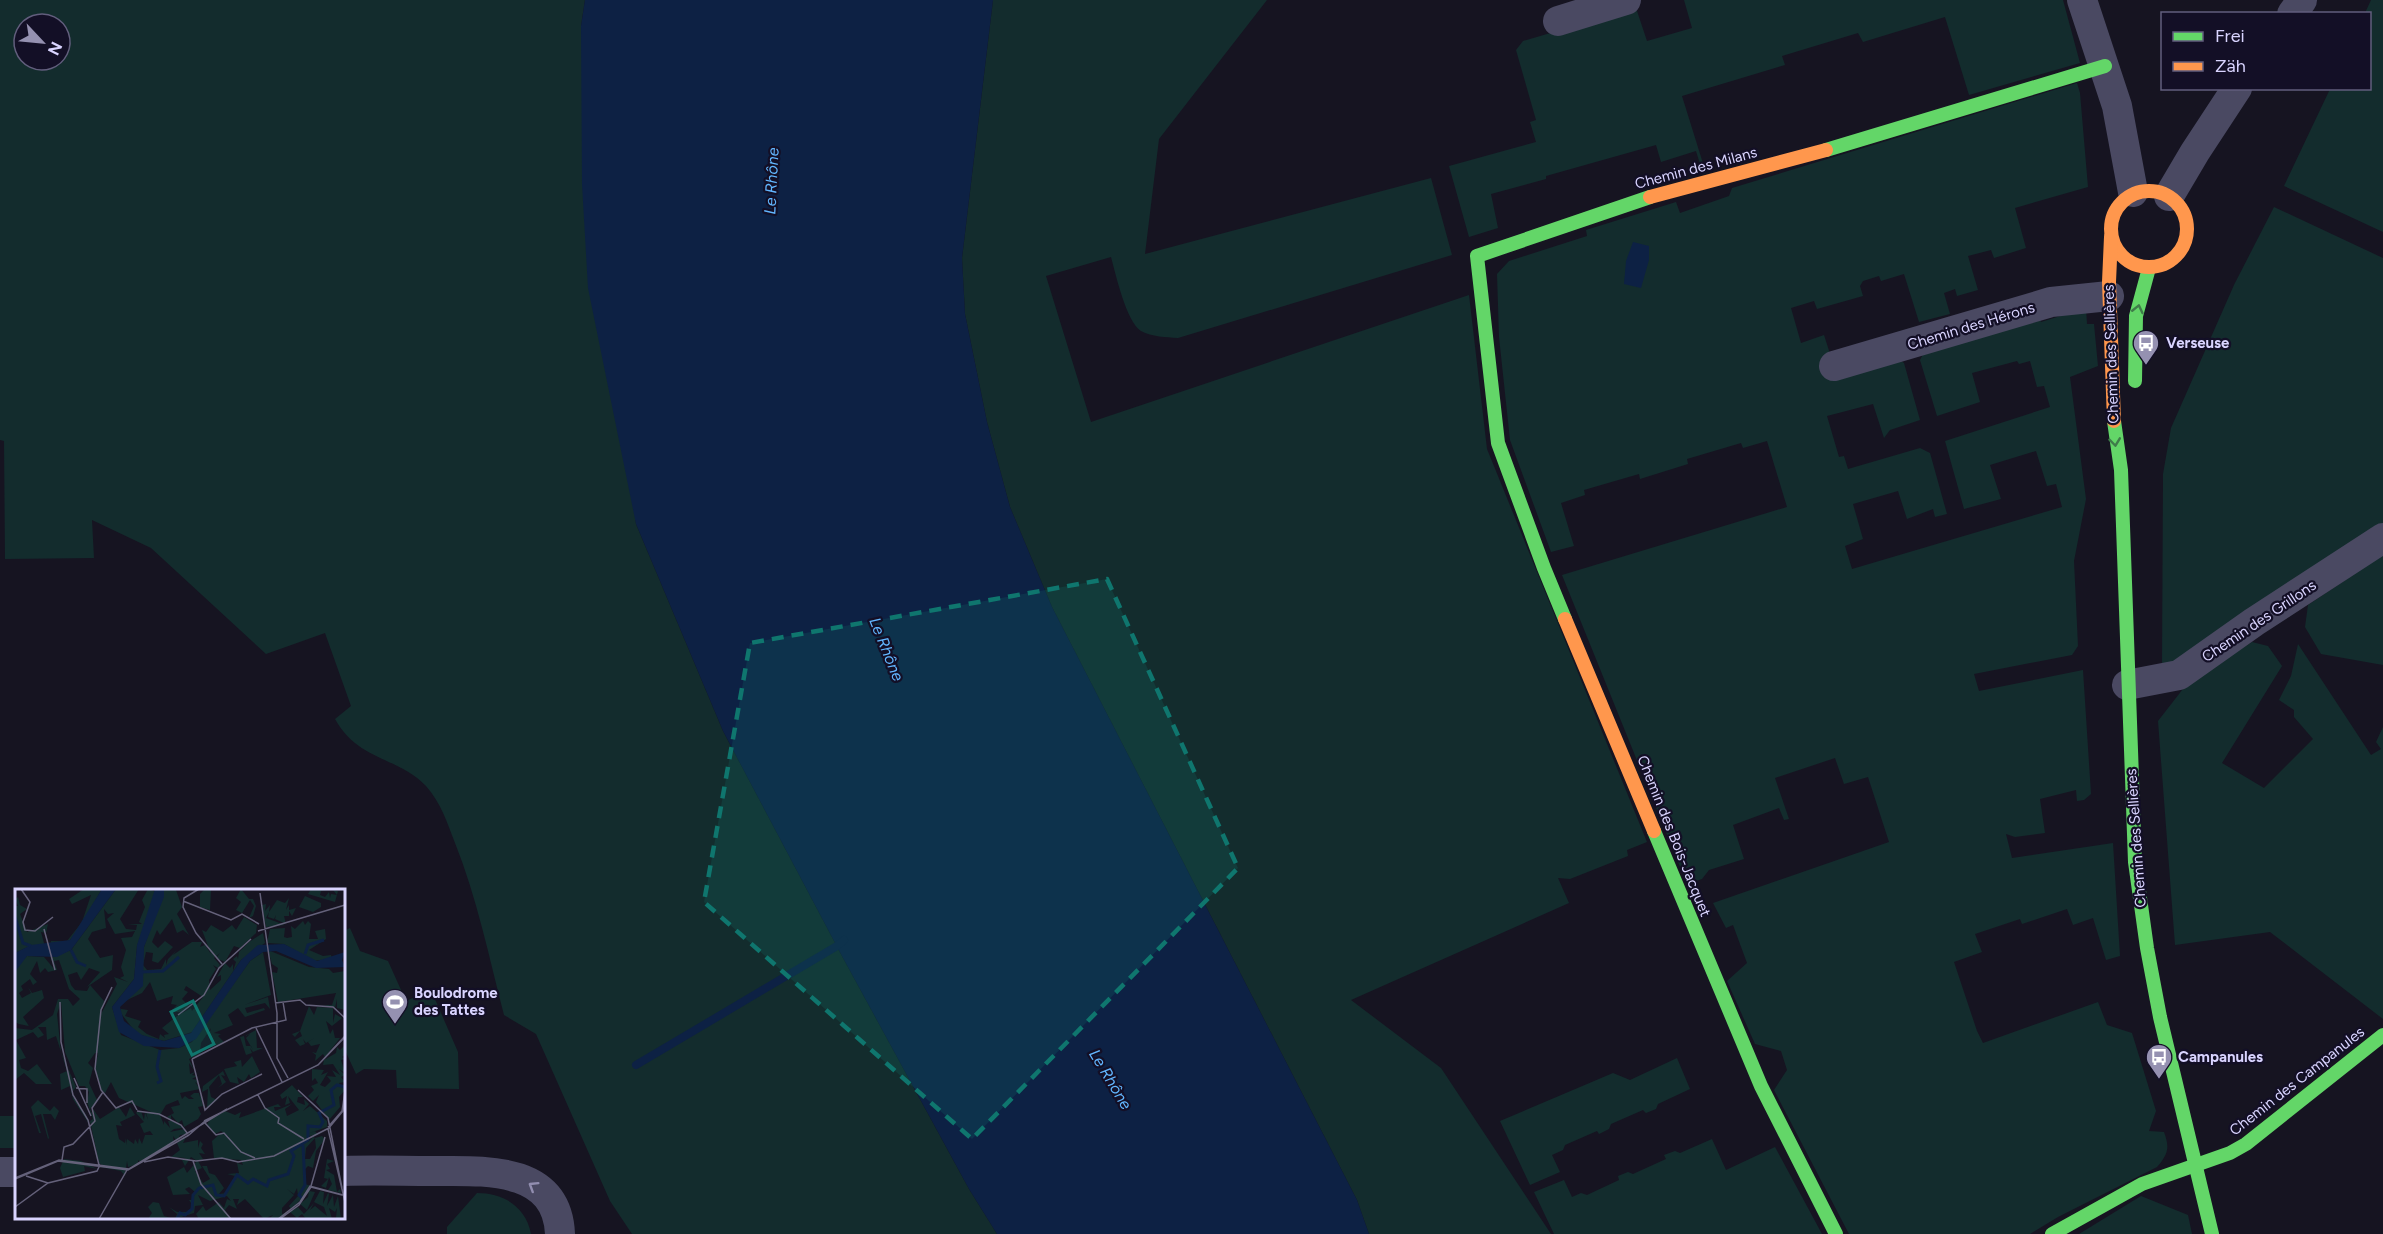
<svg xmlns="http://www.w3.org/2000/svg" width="2383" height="1234" font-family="Figtree,sans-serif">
<rect width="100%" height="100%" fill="#161421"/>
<g fill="#132c2d" fill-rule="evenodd">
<path d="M0,0h585l-4,26 55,498 87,207 119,225 127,233 28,45h-365l-22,-33 -74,-167 -32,-19c-15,-58 -27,-117 -49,-172 -8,-21 -14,-40 -29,-57 -27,-29 -68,-25 -91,-67l16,-13 -26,-73 -59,21 -115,-106 -59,-28 2,38 -89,1 -1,-118 -4,-1zM24,24h36v36h-36z"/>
<path d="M993,0h274l-108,139 -14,115 286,-76 21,77 -274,83c-12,-1 -26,-1 -37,-7 -15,-10 -25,-56 -30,-74l-65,19 45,146 378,-127 18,154 160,393 -20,8 1,6 -58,23 -12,-1 11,25 -218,97 90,68 110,166h-182l-12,-34 -305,-593 -42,-100 -23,-85 -22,-108 -3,-56z"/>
<polygon points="1684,0 2063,0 2080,63 1969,95 1945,17 1863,42 1858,33 1782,56 1785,65 1682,96 1706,173 1703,174 1696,151 1661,162 1656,145 1546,176 1546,179 1491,194 1498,228 1469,237 1449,166 1536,142 1530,122 1536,120 1516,50 1523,41 1636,8 1647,41 1692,28"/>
<polygon points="2371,0 2383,0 2383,232 2284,186 2330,89 2370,88 2370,14 2365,13"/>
<path d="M2077,83l3,10 8,94 -73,21 11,40 -32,10 -3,-8 -23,6 10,34 -21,6 -2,-7 -11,4 6,21 -31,8 -15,-48 -23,7 -2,-5 -16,5 -3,5 3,10 -46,13 -3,-8 -23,7 10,35 23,-8 10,31 63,-8 7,5 16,57 -30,10 -6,8 -11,-34 -46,12 12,41 5,-1 4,13 72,-21 10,5 17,61 -12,3 -2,-8 -26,10 -9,-28 -45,13 10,35 -18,7 7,23 210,-62 -6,-23 -9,2 -11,-35 -46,14 11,34 -37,10 -19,-68 105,-34 -6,-21 -7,1 -7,-26 -11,3 -2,-3 -45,12 8,29 -43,14 -17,-56 5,-10 114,-33 2,5 45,-14 1,16h7l4,42 -28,11 16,122 -12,62 4,85 -6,9 -98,19 5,17 104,-21 8,124 -7,6 -7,1 -1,-11 -36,9 5,34 -30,4 -9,-3 6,24 101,-15 7,113 -14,4 -13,-42 -20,7 -6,-16 -45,15 -2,-5 -45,15 7,18 -28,10 23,69 6,12 115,-41 9,23 25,8 24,78 -7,20 15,1c6,16 4,22 -7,35l-99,50 -28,17h-181l-75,-144 13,-20 -6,-19 -26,-7 -28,-63 20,-18 -14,-38 -7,3 -13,-25 176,-61 -21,-65 -24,7 -9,-26 -60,20 14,41 -5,1 -5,-12 -46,17 11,34 -35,11 -7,9 -15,5 -125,-309 225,-68 -20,-66 -24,7 -2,-5 -54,16 1,5 -48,15 -1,-5 -55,16 1,5 -24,8 13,43 -23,6 -41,-112 -11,-103 -2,-63 12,-13 78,-25 -1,-6 90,-28 4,11 49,-17 3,-8z"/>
<polygon points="2274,207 2383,258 2383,524 2162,669 2163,474 2171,428 2234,285"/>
<polygon points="2383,555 2383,665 2321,654 2305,627 2308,605"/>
<polygon points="2252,642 2268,646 2282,666 2222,763 2264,788 2313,739 2294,717 2294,710 2279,700 2291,676 2298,644 2371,755 2381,749 2376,742 2383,727 2383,1019 2270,932 2175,945 2158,721 2186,685"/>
<polygon points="350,928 360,951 388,961 406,1001 431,990 458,1052 459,1089 397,1088 396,1070 364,1069 356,1074 344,1048 344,931"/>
<polygon points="1677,1058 1690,1089 1658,1104 1656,1109 1646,1113 1643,1110 1611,1124 1609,1129 1599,1134 1597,1131 1565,1145 1563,1150 1552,1155 1560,1172 1530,1185 1500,1121 1613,1073 1630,1080"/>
<rect x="0" y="1116" width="16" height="32"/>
<polygon points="1712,1139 1726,1170 1775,1147 1822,1234 1554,1234 1534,1192 1564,1180 1572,1197 1581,1193 1587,1195 1619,1180 1618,1176 1628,1172 1633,1174 1666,1159 1664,1155 1675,1151 1680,1153"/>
<path d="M477,1193c27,0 49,14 54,41h-84v-7z"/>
<polygon points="2141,1196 2188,1215 2192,1234 2079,1234"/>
</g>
<g fill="#0d2144">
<polygon points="585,0 993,0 962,258 965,314 987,422 1010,507 1052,607 1357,1200 1369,1234 997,1234 969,1189 842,956 723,731 636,524 588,288 582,184 581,26"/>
<polygon points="1633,242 1649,246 1649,260 1641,288 1624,284 1626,261"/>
</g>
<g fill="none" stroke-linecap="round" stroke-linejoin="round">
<polyline stroke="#0d2144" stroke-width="8" points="636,1065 837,946 844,940"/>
<g stroke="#4a4962" stroke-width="30">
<polyline points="2082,0 2117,106 2133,192"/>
<polyline points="2292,14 2302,0"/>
<polyline points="1558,21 1626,0"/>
<polyline points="2169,196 2195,152 2237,88"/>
<polyline points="1834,366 2051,302 2109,296"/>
<polyline points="2127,685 2179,675 2254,622 2383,538"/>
<path d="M344,1171c29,-1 58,0 88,0 50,0 125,-6 128,63"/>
<polyline points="0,1172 16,1172"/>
</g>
<g stroke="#63d668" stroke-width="14">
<polyline points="1826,150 2105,66"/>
<polyline points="2135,381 2136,316 2149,268"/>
<polyline points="2114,421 2121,470 2135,862 2147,948 2160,1017 2212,1234"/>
<polyline points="1565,619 1544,568 1498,443 1477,256 1650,197"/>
<polyline points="1654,831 1761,1086 1836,1234"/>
<polyline points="2052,1234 2142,1184 2230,1153 2246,1144 2383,1035"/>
</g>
<g stroke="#ff974d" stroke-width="14">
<circle cx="2149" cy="229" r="38"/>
<polyline points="1650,197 1826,150"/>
<polyline points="2111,237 2109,282 2114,421"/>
<polyline points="1565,619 1654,831"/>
</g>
</g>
<defs><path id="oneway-chevron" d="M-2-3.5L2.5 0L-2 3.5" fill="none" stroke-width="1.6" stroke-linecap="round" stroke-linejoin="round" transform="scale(1.5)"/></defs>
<g stroke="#3f7c4a">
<use href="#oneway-chevron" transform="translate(2138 309) rotate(-77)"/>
<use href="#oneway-chevron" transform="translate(2115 442) rotate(83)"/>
</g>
<use stroke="#928eb0" href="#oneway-chevron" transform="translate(533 1186) rotate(-148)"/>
<path fill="#0f766e" fill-opacity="0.2" stroke="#0f766e" stroke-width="4.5" stroke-dasharray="12 8" stroke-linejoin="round" d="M1107,579l131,289 -266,271 -268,-237 46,-259z"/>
<defs>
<g id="bus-pin" transform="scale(1.35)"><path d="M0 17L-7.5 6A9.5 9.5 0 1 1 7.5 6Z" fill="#9591b1" stroke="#130f26"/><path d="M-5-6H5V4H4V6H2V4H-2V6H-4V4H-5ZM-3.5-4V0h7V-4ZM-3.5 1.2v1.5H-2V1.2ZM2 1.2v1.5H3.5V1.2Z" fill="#fff"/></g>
<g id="stadium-pin" transform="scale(1.35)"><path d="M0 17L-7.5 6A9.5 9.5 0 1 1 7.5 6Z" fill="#9591b1" stroke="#130f26"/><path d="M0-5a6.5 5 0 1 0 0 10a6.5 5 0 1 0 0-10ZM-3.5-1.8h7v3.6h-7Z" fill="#fff"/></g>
</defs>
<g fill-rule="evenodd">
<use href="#bus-pin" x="2146" y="343"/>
<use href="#stadium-pin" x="395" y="1002"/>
<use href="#bus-pin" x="2159" y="1057"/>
</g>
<g text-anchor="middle" stroke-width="4.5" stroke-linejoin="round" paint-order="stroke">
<g font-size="15" fill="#d9d4ff" stroke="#130f26">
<text transform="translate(1696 168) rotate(-15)" y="5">Chemin des Milans</text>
<text transform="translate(1971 326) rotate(-17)" y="5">Chemin des Hérons</text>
<text transform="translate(2111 354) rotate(-92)" y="5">Chemin des Sellières</text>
<text transform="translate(2259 621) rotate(-34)" y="5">Chemin des Grillons</text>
<text transform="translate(1674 836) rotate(68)" y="5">Chemin des Bois-Jacquet</text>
<text transform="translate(2136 838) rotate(-94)" y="5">Chemin des Sellières</text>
<text transform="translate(2297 1081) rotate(-38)" y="5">Chemin des Campanules</text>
</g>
<g font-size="15" font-weight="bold" fill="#d9d4ff" stroke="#130f26" text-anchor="start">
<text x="2166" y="348">Verseuse</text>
<text x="414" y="998">Boulodrome<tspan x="414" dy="17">des Tattes</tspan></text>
<text x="2178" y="1062">Campanules</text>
</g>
<g font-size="16" font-style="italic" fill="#62b6ff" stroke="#130f26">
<text transform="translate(771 181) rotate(-87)" y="6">Le Rhône</text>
<text transform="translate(887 649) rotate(68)" y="6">Le Rhône</text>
<text transform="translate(1111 1079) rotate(59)" y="6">Le Rhône</text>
</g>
</g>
<g transform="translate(15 889)">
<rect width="330" height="330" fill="#161421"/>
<path d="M69,0h18l-20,34 -4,7 -8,10 -21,9 2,-8h16l15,-19 9,-27 -19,9 -3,-5zM101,0h23l-19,30 6,10 10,1 1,-5 -10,-1h15l-3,-2 6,-15 -3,-7 6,-11 8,3 -19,54 -3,33 -22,28 9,28 39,15 19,-2 13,-6 58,-81 13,-9 8,43 -27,10 24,-8 2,12 -5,-6 -20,5 2,5 17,-5 1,2 -20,7 -7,-9 -10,7 5,10 -19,8 7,1 -3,2 6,6 -8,4 -7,-11 2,-7 -10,15 -1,10 5,-1 -16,7 5,11 -5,-7 1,11 5,-2 -3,3 5,1 -5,3 6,1v4l-3,-2 5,7 -20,4 2,6 3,-3 4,3h5l-4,-3 4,-3h5v4l1,-4 3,13 -5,1 3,7 -3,5 -14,8 -2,-7 -4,3 -7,-8v5l-4,-3 7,-4 -3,-6 9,-2 -2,-5 -12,5 -6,10 4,10v-4l6,7 -2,-7h4l9,4 2,3 -9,1 -4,3 14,-3 3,5 -7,1 -3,6 -4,-5 1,7 -33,20 -3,-3v4l-10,3 -1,-6 -2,15 -4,-5 -21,-4h5l-6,-4 -9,-42 3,-2 -6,-17 2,-10 -4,-6h-6l-14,-34 -4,-50 -4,12 4,38 15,35 -3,4 -2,-12 2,18 12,16 3,7 1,4 -16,-25 -3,-13 -9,4 -1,-16 7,-3 -11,-35 -9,4 -1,-13h-8l6,8 -6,3 -5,-6 -17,8 10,18 -7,2 2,8 7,3 9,-7 15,20h-16l-12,-11 -9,7v-52l17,2 21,-15 5,-16h10l5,7 7,-7 -11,-10 -10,-29 -5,1 3,9 -9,2 -3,-4 -5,5 -3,-12 -7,13 7,8 -4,3 -3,-6 -9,7 2,4 -4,3 3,5 9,-5 -3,-6 4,6 10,-3 2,8 -21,19 6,9 -10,-2 -4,-2v-56l12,-10 17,1 11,13 -4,-12 20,-8zM89,20l4,5 6,-1 -7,6 8,15 20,-3 -3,6 -11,1 5,12 -5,17 3,9 -4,2 8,4 -14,-5 3,7 -16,30 3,-13 -14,-16 -3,6 -12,-1 -4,-5 -3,-10 9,-3 4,8 8,-12 11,4 -13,15 25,-17 1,-15 -13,3 -12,-19 4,-7 14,-4zM80,164h3l-3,16 7,22 3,2 6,-11 8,16 32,14h-5l2,8 -3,-8 -1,8 -3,-9 -4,1 -1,1 8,9 -4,2 4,9 6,-2 3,4h-8l-3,9 -3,-6 -1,6 -3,-5 -1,5 -7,-5 -1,6v-7l-1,5 -6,-4 -3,-14 6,1 -2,-4 15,-7 -5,-8 -4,10 -7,-10 -19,12 -7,-10 -1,1 3,6v3l-5,-10 7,-9 -8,-17 4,-15 -5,-5zM149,0l12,1 6,17 -5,7 12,21 -6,-5 -6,3 -5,-14 -12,16 -3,-5 -5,12 6,6 7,-7 8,6 -15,16 -6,-2 1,-8 -7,-1 -3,13 4,5 14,-1 5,-10v6l2,-6 9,-9 -4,5 19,-13h10l-2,5 5,-2 6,9 -9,-24 4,2 5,-7 12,7 9,-7 4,5 8,-13 13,8 -1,8 -16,15 -6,-2 -9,16 -9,-4 4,-5 -6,5 6,7 -2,3 -5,-3 3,4 -7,11 1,10 11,-10v-5l-4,2 8,-14 5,5 3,-4v7l3,-9 -3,-3 4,-3 1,3 1,-7 10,-10 14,-9 2,10 -24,17 -49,72 -28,9 -17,-4 -11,-4 -16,-21 1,-3 7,1 -3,6 16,5 -3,6 9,7 12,5 1,-5 5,4 -1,-3 5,-1 -7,-6 15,-12 14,-8 1,3 11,-14 -17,-11 -2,4 4,2 -6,7 7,7 -8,6h-11l7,-7 -6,-1 2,-8 -16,5 -7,-19 -8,11 -17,8 18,-20 -2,-18 3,-16zM190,0h6l-1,21 -10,-3v-13zM226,0l8,10h4l3,7 -3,10 -4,2 5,-12 -4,-6 -8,13 -6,-3 5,-8 -5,-4zM296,0h15l2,1 -7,1 -1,4 5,2 4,-5 1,6 1,-4 6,1 -4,-5 5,1 -3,11 -27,-8zM290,7l16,7v4l-8,5 -14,-5zM3,8l2,8 7,4 -7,5 7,18 21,-8 -2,9 -5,-1 4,15 -15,-1 -15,7v-47h3l-3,-7zM274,9l-3,12 3,-5v5l7,-2 -4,8 -3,-5v5h-5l2,8 -11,-5 1,-4 -2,4 -6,-2 1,-5 -3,6 19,7 -19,2 -4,-22 4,-1 -1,7 5,-6 -1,7 8,-12 8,3zM288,32l2,4 3,-4 3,3 -2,15h9l-3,-8 10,-2 1,10 -17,11 14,6 8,-1 1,4 -19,2 -29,-17 -17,-1 3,-14 15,-1 -1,9 3,1 5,-1 -1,-11 4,3zM253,61l41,17 20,2 4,4 12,-2v39l-8,-2v-9l-2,9 -11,-3h8l4,-12 -58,9 -6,-30 5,1 1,-5 -6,-4zM294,117l5,9 3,-8 16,1v15l2,-9 7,4 -10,8 -6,-5 4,13 3,-5 2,9h5l-15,19 -2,-3 -8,7 1,-6 -4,-3 4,1 4,-9 -9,2 -3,-4 8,-5 -10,6 -3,-4 2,5 -5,2 -5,-6 7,-4 -2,-5 -5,6 -3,-3 8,-3zM241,141l1,18h6l-10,4 -3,-4 2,5 -6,2 -6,-18 4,-1 2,10h5l2,4 -7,-12 4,-4 -5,2zM330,156v10l-6,4 3,-2 3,2 -4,1 4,13 -6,-4 6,6 -4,2 4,5 -6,1 6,7 -6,7 1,10 -11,13 -13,-18 3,-7 -6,6 -5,-5 6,-6 -3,-4 7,-3 -3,-5 -3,3v-12l12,1 -3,5 7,-3 -8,13 5,2 6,-6 -4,-5 9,1 -4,-7 8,5 -7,-11 -10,1 1,-5 12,-7 1,-6 3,3zM237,167l8,16 -9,6 -2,-4 -5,8 -7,-5 2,7 -9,-2 -6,-13 13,-3 -3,-4 7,-2 1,7zM208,182l2,5 -4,-1 5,7 -8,6 4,-4 -3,-9 -10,12 2,10 6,3 -10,8 1,-19 -6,3 1,-6zM277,196l11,12h-5l-1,5 8,3 -1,-6 5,5 -6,7 7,-5 17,15v6l-20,7 8,-3 3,4 -10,1v6l5,-5 2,1 -9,10 -1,11h5l6,-11 -1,-10 7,-2 3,3 -9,12 -3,17 -5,-2 -5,5 2,13 6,2 -2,5 6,1 -8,18 -7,-6 8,-7 1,-5 -18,17 -2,-3 9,-10 -1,-8 -3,6 -7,-5 7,6 -12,13v6l5,-1 -9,6h-9l4,-4 -9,4 -19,-20 -8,6 2,-6h-6l4,10 -8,-4 -4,5 6,9h-32l-3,-5 7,-8 3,5 13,-9 5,6 3,-9 4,2 -4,-5 -17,5 -12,-6 5,10 -8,1 -1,7 -19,6 2,-5 -8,-7 8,5h13l3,-6 -4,-6h4l2,-8 -6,-5 -4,2 5,5 -17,1 -6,-18 17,-10 3,6 10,-12 -6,-4 -6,9 -3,-6 4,-2 -15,-1 9,-7 -3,-7 9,-6 -3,6 15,-3v8l2,-7 3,3 -2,4 4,6 -6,-1 4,6 -5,2 4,7 -7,3 8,12 7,-4 -8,-13h5l2,7 6,2 9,13 -5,6 8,-1 8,-17 -8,-2 12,-1 -2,-10 6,2 -2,-5 -27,-2 -2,-17 9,-8 8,4 -8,-6 -6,3 -8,-10 4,-5 -5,3 19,-11 10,4 6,-3 -2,6 39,-14 3,3h-7l1,4 17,-7 -7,5 2,7 12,-6 -11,-14 2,7 -5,2 2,-9 -5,3 -2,-4zM23,211l12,11 4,-5 5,5 -4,9 -4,-6h-8l6,24 -1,1 -7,-25 -6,2 6,17h-2l-8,-26zM49,270l17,2 16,8 -13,-3 1,5 -22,6 -3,-9zM312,270l7,2 -7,3 3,5 -4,1 8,5 3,17 3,-3 1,4 -13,-3 4,-6 -3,-7 -3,11 -5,-2 7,-7 -4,-1zM305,302l4,1 -1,12 5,-11 1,1 -2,12 6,-11 1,12 4,-11 3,23 -5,-1 1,-10 -2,4 -6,-4 3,11h-26l-4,-5 -5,4 -7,-6 8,-5 6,7 10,-11 -4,7 5,-4 12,10 -3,-9 -10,-5zM138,313l6,1 5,13 10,3h-26l4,-6 -4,-6z" fill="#132c2d" fill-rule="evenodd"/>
<path d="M87,0h14l-45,61 -14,7 -30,-1 -12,16v-19l16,-8 39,-5zM140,0h9v8l-20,50 -1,39 -23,21 4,14 18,14 22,6 27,-8 50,-73 17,-15 26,-1 33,17 28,-9 -3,8 3,7 -29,1 -40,-17 -13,1 -13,9 -54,78 -17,9 -35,-2 -25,-14 -7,-25 22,-28 3,-34z" fill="#0d2144"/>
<path fill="none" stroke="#0d2144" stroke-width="3" d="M0,28l8,26 8,3M56,61l6,12 9,4M290,65l3,-9 16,-5M127,83l21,-1 16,-14M142,194l4,-2 -4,-14 3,-17M287,309l-3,-3 6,-10 -2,-40M162,330l3,-6 5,2 7,-6 1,-14 6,-7 14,-3 3,10 8,1 13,-21 11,8 5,-4 14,7 2,-6 19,-6 6,-18 -3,-5 17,-11v-14l12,1 3,-5 -4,-9 15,-8 -3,-15 6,-5 8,2"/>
<path fill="none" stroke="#64617a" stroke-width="1.5" d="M6,0l9,13 -7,20 2,8 10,1 18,-14M184,0l-15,9 -1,9 13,26 26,31M245,4l17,120v45l11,20M168,12l48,19 11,-6 17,10M29,40l11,41M243,42l87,-26M97,98l-11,23 -6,59 6,21 15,18 16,-7 5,9M45,113l1,40 12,53 15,25 11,45M260,114l25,-3 6,5 27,2 12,11M163,126l26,-20 15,-27 32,-29M241,139l26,54M177,170l13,51 17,-16 40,-20M177,170l60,-31 34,-8 -3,-18M303,176l27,-28M59,189l17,38M61,199l11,1v14M283,201l30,28 14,70M330,203l-2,19 -15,18 17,73M243,206l7,13 14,10 -1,5 26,16M122,222l22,3 22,11 7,9M189,232l114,-56 27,-29M190,234l11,12 8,-2 17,19 14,6M313,238l14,-16 3,-20M174,246l16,-14M47,271l2,-13 9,-3 22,-23 -3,-13 11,-16M178,272l8,23 30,35M129,273l24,-5 28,4 26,-3 16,4 36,-6 55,-28M11,287l22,7M0,289l44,-18 70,9 98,-60M0,290l43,-18 70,9 61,-35M296,297l14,-49M296,298l31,8M0,318l33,-24 49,-12 2,-4M84,330l28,-49M263,330l22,-17 10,-16 33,9M265,330l19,-14 12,-18"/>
<path fill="#0f766e" fill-opacity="0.15" stroke="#0f766e" stroke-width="3" d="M178,112l21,43 -22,11 -21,-43z"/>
<rect width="330" height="330" fill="none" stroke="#d9d4ff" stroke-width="3"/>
</g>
<rect x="2161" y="12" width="210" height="78" fill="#130f26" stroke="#625e7d" stroke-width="1.5"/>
<rect x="2173" y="32" width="30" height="9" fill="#63d668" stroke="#625e7d" stroke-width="1.5"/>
<text x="2215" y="42" font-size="18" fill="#d9d4ff">Frei</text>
<rect x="2173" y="62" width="30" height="9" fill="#ff974d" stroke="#625e7d" stroke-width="1.5"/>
<text x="2215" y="72" font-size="18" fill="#d9d4ff">Zäh</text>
<g transform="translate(42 42) rotate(116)"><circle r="28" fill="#130f26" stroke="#625e7d" stroke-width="1.5"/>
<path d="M0-4.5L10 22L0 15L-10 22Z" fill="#9591b1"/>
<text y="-9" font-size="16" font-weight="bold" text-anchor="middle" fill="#d9d4ff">N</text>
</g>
</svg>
